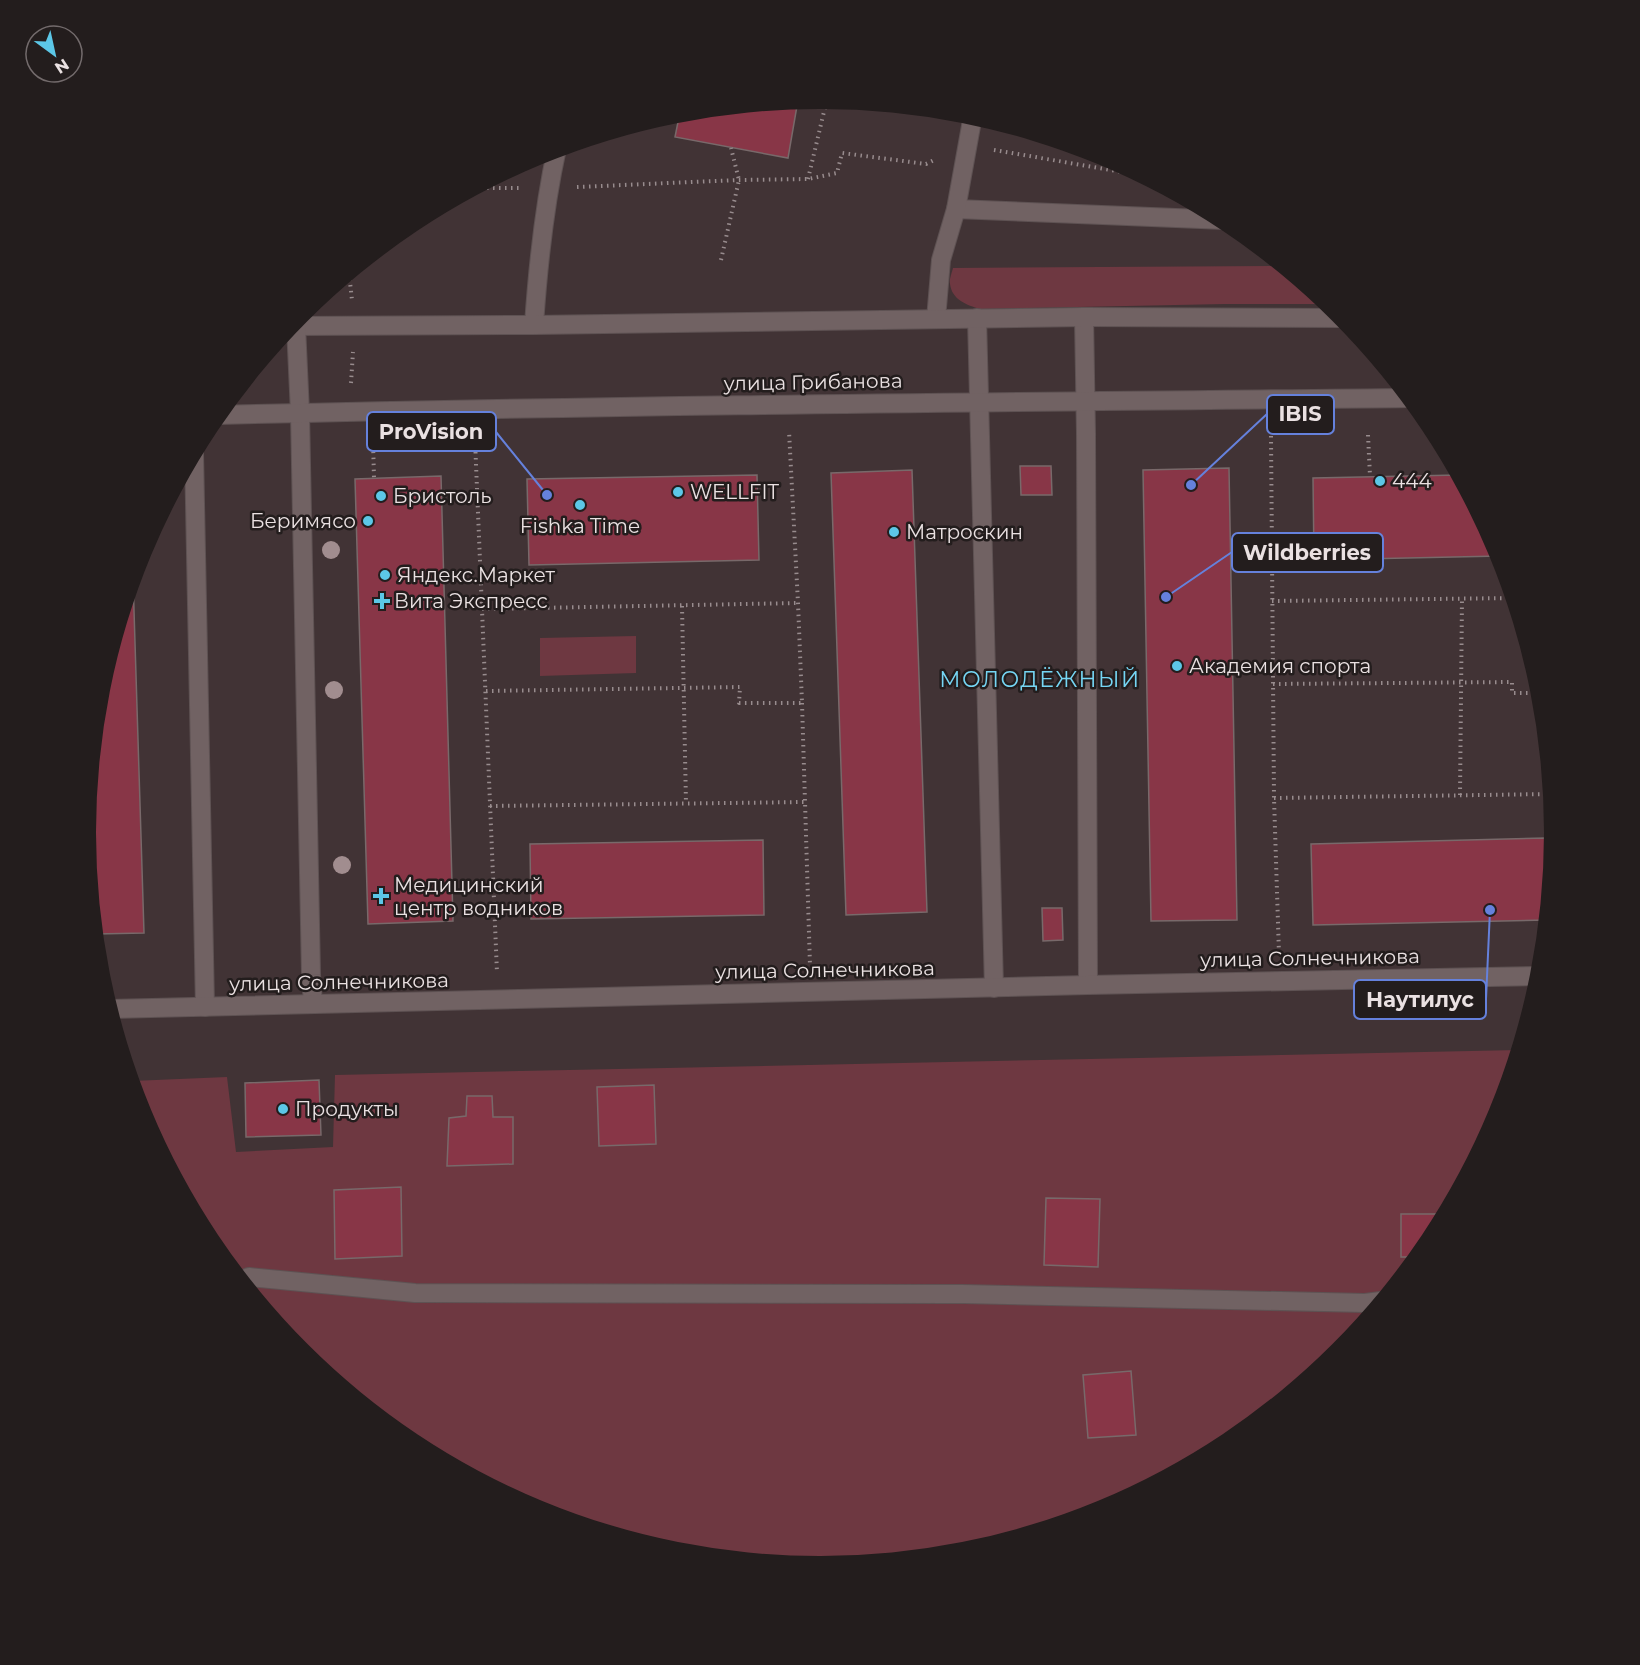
<svg xmlns="http://www.w3.org/2000/svg" width="1640" height="1665" font-family="Montserrat,sans-serif">
<rect width="100%" height="100%" fill="#413335"/>
<g fill="#6e3841">
<path d="M1281,266l47,38h-103l-245,5c-13,-4 -28,-9 -30,-25 -1,-4 2,-12 3,-16z"/>
<polygon points="636,636 636,673 540,676 540,638"/>
<polygon points="1518,1050 1498,1114 1431,1241 1339,1352 1228,1443 1101,1511 970,1551 963,1553 820,1567 676,1553 539,1511 412,1443 300,1352 209,1240 141,1113 132,1081 227,1077 236,1152 333,1147 335,1075"/>
</g>
<g fill="#883647" stroke="#78696a" stroke-width="1.5">
<polygon points="798,100 788,158 675,137 680,112"/>
<polygon points="1020,466 1051,466 1052,495 1021,495"/>
<polygon points="1229,468 1237,920 1151,921 1143,470"/>
<polygon points="912,470 927,912 846,915 831,473"/>
<polygon points="757,475 759,560 529,565 527,479"/>
<polygon points="1458,475 1500,556 1314,560 1313,478"/>
<polygon points="441,476 453,921 368,924 355,479"/>
<polygon points="133,578 144,933 96,934 86,832 100,689"/>
<polygon points="1545,838 1546,920 1313,925 1311,844"/>
<polygon points="763,840 764,915 531,919 530,844"/>
<polygon points="1042,908 1062,908 1063,940 1043,941"/>
<polygon points="319,1080 321,1135 246,1137 245,1083"/>
<polygon points="654,1085 656,1144 599,1146 597,1087"/>
<polygon points="467,1096 492,1096 493,1117 513,1117 513,1164 447,1166 449,1118 466,1116"/>
<polygon points="401,1187 402,1256 335,1259 334,1190"/>
<polygon points="1046,1198 1100,1199 1098,1267 1044,1265"/>
<polygon points="1401,1214 1445,1214 1431,1241 1417,1257 1401,1257"/>
<polygon points="1131,1371 1136,1435 1088,1438 1083,1375"/>
</g>
<g fill="none" stroke-linecap="round" stroke-linejoin="round">
<g stroke="#5e5253" stroke-width="20">
<g id="minor">
<polyline points="956,209 1225,220"/>
<polyline points="1084,317 1086,434 1088,985"/>
<polyline points="977,318 994,988"/>
<polyline points="936,319 941,260 956,209 973,115"/>
<path d="M534,325c4,-60 10,-118 23,-177"/>
<polyline points="290,326 534,325 1084,317 1344,318"/>
<polyline points="296,326 300,413 311,975 313,1004"/>
<path d="M217,415c397,-10 795,-13 1192,-17"/>
<polyline points="194,453 205,1007"/>
<polyline points="110,1009 1088,985 1540,976"/>
<polyline points="242,1280 249,1277 415,1293 963,1294 1365,1303 1381,1301"/>
</g>
</g>
<g stroke="#988c8e" stroke-width="4" stroke-dasharray="1.5 4.5" stroke-linecap="butt">
<polyline points="994,150 1140,175"/>
<polyline points="808,179 827,99"/>
<polyline points="577,187 739,180 808,179 837,173 842,153 926,164 936,159"/>
<polyline points="475,188 522,188"/>
<polyline points="721,260 739,180 731,148"/>
<polyline points="349,273 352,300"/>
<polyline points="351,383 353,352"/>
<polyline points="1368,435 1370,476"/>
<polyline points="1271,436 1274,798 1279,954"/>
<polyline points="372,440 373,441 374,478"/>
<polyline points="475,440 497,973"/>
<polyline points="1272,601 1513,598"/>
<polyline points="682,606 686,804"/>
<polyline points="482,609 798,603"/>
<polyline points="1273,684 1512,682 1512,693 1541,693"/>
<polyline points="486,691 740,687 739,703 802,703 798,603 789,431"/>
<polyline points="802,703 810,966"/>
<polyline points="1460,795 1462,598"/>
<polyline points="1274,798 1551,794"/>
<polyline points="490,806 805,802"/>
</g>
<use href="#minor" stroke="#716263" stroke-width="18"/>
</g>
<g fill="#a18d8f">
<circle cx="331" cy="550" r="9"/>
<circle cx="334" cy="690" r="9"/>
<circle cx="342" cy="865" r="9"/>
</g>
<g fill="#5cc7e7" stroke="#231d1d" stroke-width="2">
<circle cx="1380" cy="481" r="6"/>
<circle cx="678" cy="492" r="6"/>
<circle cx="381" cy="496" r="6"/>
<circle cx="580" cy="505" r="6"/>
<circle cx="368" cy="521" r="6"/>
<circle cx="894" cy="532" r="6"/>
<circle cx="385" cy="575" r="6"/>
<path d="M379 592h6v6h6v6h-6v6h-6v-6h-6v-6h6z"/>
<circle cx="1177" cy="666" r="6"/>
<path d="M378 887h6v6h6v6h-6v6h-6v-6h-6v-6h6z"/>
<circle cx="283" cy="1109" r="6"/>
</g>
<g text-anchor="middle" stroke-width="5" stroke-linejoin="round" paint-order="stroke">
<g font-size="20" fill="#eae1e2" stroke="#231d1d">
<text transform="translate(813 382) rotate(-1)" y="7">улица Грибанова</text>
<text transform="translate(1310 958) rotate(-1)" y="7">улица Солнечникова</text>
<text transform="translate(825 970) rotate(-1)" y="7">улица Солнечникова</text>
<text transform="translate(339 982) rotate(-1)" y="7">улица Солнечникова</text>
</g>
<g font-size="20" fill="#eae1e2" stroke="#231d1d" text-anchor="start">
<text x="1392" y="488">444</text>
<text x="690" y="499">WELLFIT</text>
<text x="393" y="503">Бристоль</text>
<text x="356" y="528" text-anchor="end">Беримясо</text>
<text x="580" y="533" text-anchor="middle">Fishka Time</text>
<text x="906" y="539">Матроскин</text>
<text x="397" y="582">Яндекс.Маркет</text>
<text x="394" y="608">Вита Экспресс</text>
<text x="1189" y="673">Академия спорта</text>
<text x="394" y="892">Медицинский<tspan x="394" dy="23">центр водников</tspan></text>
<text x="295" y="1116">Продукты</text>
</g>
<g font-size="22" letter-spacing="1.5" fill="#76d6f4" stroke="#231d1d">
<text x="1040" y="687">МОЛОДЁЖНЫЙ</text>
</g>
</g>
<path d="M0 0H1640V1665H0ZM819 109H821A723 723 0 0 1 1544 832V833A723 723 0 0 1 821 1556H819A723 723 0 0 1 96 833V832A723 723 0 0 1 819 109Z" fill="#231d1d" fill-rule="evenodd"/>
<path fill="none" stroke="#6581dc" stroke-width="2" d="M1191 485L1267 414M547 495L496 432M1166 597L1232 552M1490 910L1486 999"/>
<g fill="#6581dc" stroke="#231d1d" stroke-width="2">
<circle cx="1191" cy="485" r="6"/>
<circle cx="547" cy="495" r="6"/>
<circle cx="1166" cy="597" r="6"/>
<circle cx="1490" cy="910" r="6"/>
</g>
<g fill="#231d1d" stroke="#6581dc" stroke-width="2">
<rect x="1267" y="395" width="67" height="39" rx="6"/>
<rect x="367" y="412" width="129" height="39" rx="6"/>
<rect x="1232" y="533" width="151" height="39" rx="6"/>
<rect x="1354" y="980" width="132" height="39" rx="6"/>
</g>
<g font-size="21" text-anchor="middle" font-weight="bold" fill="#eae1e2">
<text x="1300" y="421">IBIS</text>
<text x="431" y="439">ProVision</text>
<text x="1307" y="560">Wildberries</text>
<text x="1420" y="1007">Наутилус</text>
</g>
<g transform="translate(54 54) rotate(147)"><circle r="28" fill="#231d1d" stroke="#736b6c" stroke-width="1.5"/>
<path d="M0-4.5L10 22L0 15L-10 22Z" fill="#5cc7e7"/>
<text y="-9" font-size="16" font-weight="bold" text-anchor="middle" fill="#eae1e2">N</text>
</g>
</svg>
